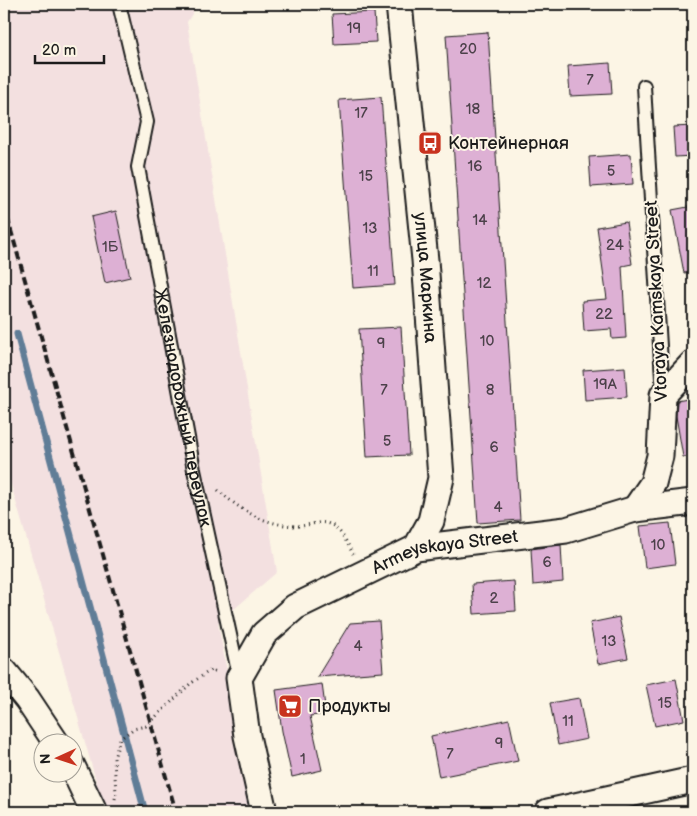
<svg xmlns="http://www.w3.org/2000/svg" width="697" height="816" font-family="'Balsamiq Sans',sans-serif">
<rect width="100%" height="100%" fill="#fcf5e5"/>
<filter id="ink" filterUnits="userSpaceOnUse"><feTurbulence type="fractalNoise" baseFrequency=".02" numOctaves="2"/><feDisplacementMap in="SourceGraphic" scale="10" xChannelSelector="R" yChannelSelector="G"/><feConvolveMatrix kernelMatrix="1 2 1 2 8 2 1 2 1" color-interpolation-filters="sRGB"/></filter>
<g filter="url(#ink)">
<polygon fill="#f3e0e0" points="4,4 198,4 187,22 277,572 218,623 253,812 105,812 4,460"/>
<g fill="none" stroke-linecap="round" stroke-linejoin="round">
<polyline stroke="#617d97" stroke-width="7" points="17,334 145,812"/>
</g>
<g fill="#ddb0d4" stroke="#1c1c1c">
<polygon points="374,12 376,42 334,44 332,14"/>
<polygon points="488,32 520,520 478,523 446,35"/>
<polygon points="610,63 612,94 570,96 568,66"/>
<polygon points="381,97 395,285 353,288 339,100"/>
<polygon points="693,126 693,156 675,157 673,127"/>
<polygon points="631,154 633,184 591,187 589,157"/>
<polygon points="693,206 693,272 684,273 672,210"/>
<polygon points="116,211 130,277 105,283 91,217"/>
<polygon points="626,222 632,264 622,266 626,338 612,339 611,329 584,331 582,301 607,299 597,227"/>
<polygon points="401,327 409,455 367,457 359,329"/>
<polygon points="625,367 627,397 585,400 583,370"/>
<polygon points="693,398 693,456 683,457 676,416 677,401"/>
<polygon points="670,523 675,564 645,568 640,526"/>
<polygon points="561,545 563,582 533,585 531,549"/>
<polygon points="514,581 516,611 474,614 472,584"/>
<polygon points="619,617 628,658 598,664 590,623"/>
<polygon points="379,621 383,672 317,677 350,623"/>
<polygon points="676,679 684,720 655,726 646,685"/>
<polygon points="322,684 326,714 310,716 322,770 292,777 282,731 276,690"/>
<polygon points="579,698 587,739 558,745 550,703"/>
<polygon points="509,719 518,761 439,777 431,736"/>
</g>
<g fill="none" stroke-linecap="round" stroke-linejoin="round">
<g stroke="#1c1c1c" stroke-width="16">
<g id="service">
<path id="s1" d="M119,4l28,118 -9,45 56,303 45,206"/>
<polyline points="644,86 663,395"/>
</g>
</g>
<g stroke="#1c1c1c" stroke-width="29">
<g id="minor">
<path id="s2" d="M399,4l26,256 16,218 -10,43 -15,27"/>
<polyline points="635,509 653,483 660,456 663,395 693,363"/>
<polyline points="4,671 27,699 57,744"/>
<polyline points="72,766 94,812"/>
<path id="s3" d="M264,812l-17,-76 -8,-58 25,-44 31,-27 121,-59 150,-18 69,-21 58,-7"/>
<polyline points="548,812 693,780"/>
</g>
</g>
<g stroke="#1c1c1c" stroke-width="3" stroke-dasharray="1 4" stroke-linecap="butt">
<path d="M218,490c22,20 46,35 78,36 9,1 21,-5 30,-3 14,3 21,20 27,31"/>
<polyline points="115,799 116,794 114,758 120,739 133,729 146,726 190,684 211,670 217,672"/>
</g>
<use href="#service" stroke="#fcf5e5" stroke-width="12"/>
<use href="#minor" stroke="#fcf5e5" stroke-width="25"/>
<polyline stroke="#1c1c1c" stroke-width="4" stroke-dasharray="8 4" stroke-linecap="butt" points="4,206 176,812"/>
</g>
</g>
<defs>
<g id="bus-square" transform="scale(1.25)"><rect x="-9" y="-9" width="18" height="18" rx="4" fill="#c8321e" stroke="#fcf5e5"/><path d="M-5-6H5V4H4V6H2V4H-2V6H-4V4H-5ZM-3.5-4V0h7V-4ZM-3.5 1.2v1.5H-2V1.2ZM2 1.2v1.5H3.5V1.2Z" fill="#fff"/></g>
<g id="supermarket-square" transform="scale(1.25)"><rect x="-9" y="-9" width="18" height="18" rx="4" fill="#c8321e" stroke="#fcf5e5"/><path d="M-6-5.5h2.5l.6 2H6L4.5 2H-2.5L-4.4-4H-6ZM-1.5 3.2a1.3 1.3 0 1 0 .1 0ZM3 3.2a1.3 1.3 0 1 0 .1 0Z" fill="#fff"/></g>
</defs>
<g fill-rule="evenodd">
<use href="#bus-square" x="430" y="143"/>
<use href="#supermarket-square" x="290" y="706"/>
</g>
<g text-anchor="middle" stroke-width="4" stroke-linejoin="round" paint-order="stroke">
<g font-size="15" fill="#4c414a">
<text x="354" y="33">19</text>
<text x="468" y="54">20</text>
<text x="590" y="85">7</text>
<text x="473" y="114">18</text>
<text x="361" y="118">17</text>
<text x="475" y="171">16</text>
<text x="611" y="176">5</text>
<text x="366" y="181">15</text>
<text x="480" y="225">14</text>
<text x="370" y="233">13</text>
<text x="615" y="250">24</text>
<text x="110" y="252">1Б</text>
<text x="373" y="276">11</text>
<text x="484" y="288">12</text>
<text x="604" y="319">22</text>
<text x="487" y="346">10</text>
<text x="381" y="348">9</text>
<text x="605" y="389">19А</text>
<text x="384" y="395">7</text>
<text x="490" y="395">8</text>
<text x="387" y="446">5</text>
<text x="494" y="452">6</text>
<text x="498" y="512">4</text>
<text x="658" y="550">10</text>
<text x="547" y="567">6</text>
<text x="494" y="603">2</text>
<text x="609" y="646">13</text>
<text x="358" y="651">4</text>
<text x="665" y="708">15</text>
<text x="568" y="726">11</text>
<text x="499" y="748">9</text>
<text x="450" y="759">7</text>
<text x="303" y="764">1</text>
</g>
<g font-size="18" fill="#1c1c1c" stroke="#fcf5e5" text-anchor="start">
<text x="448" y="149">Контейнерная</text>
<text x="308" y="712">Продукты</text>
</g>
<g font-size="18" fill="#1c1c1c" stroke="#fcf5e5">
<text dy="6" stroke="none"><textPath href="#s2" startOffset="275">улица Маркина</textPath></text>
<text transform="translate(656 301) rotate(-93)" y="6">Vtoraya Kamskaya Street</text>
<text dy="6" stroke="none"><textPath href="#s1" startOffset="412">Железнодорожный переулок</textPath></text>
<text dy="6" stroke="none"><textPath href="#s3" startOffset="390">Armeyskaya Street</textPath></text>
</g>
</g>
<rect width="697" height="816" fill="none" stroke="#fcf5e5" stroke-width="20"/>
<rect x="10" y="10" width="677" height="796" fill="none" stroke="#1c1c1c" stroke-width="2" filter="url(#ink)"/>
<g transform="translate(58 758) rotate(267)"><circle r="24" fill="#fcf5e5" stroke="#a29e95"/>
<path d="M0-4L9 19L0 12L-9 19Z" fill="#c8321e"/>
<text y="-8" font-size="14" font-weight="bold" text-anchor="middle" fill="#1c1c1c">N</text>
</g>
<path d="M35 55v8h69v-8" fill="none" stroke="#1c1c1c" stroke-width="2.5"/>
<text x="42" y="55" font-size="15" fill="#1c1c1c" stroke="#fcf5e5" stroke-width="4" paint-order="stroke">20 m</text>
</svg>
